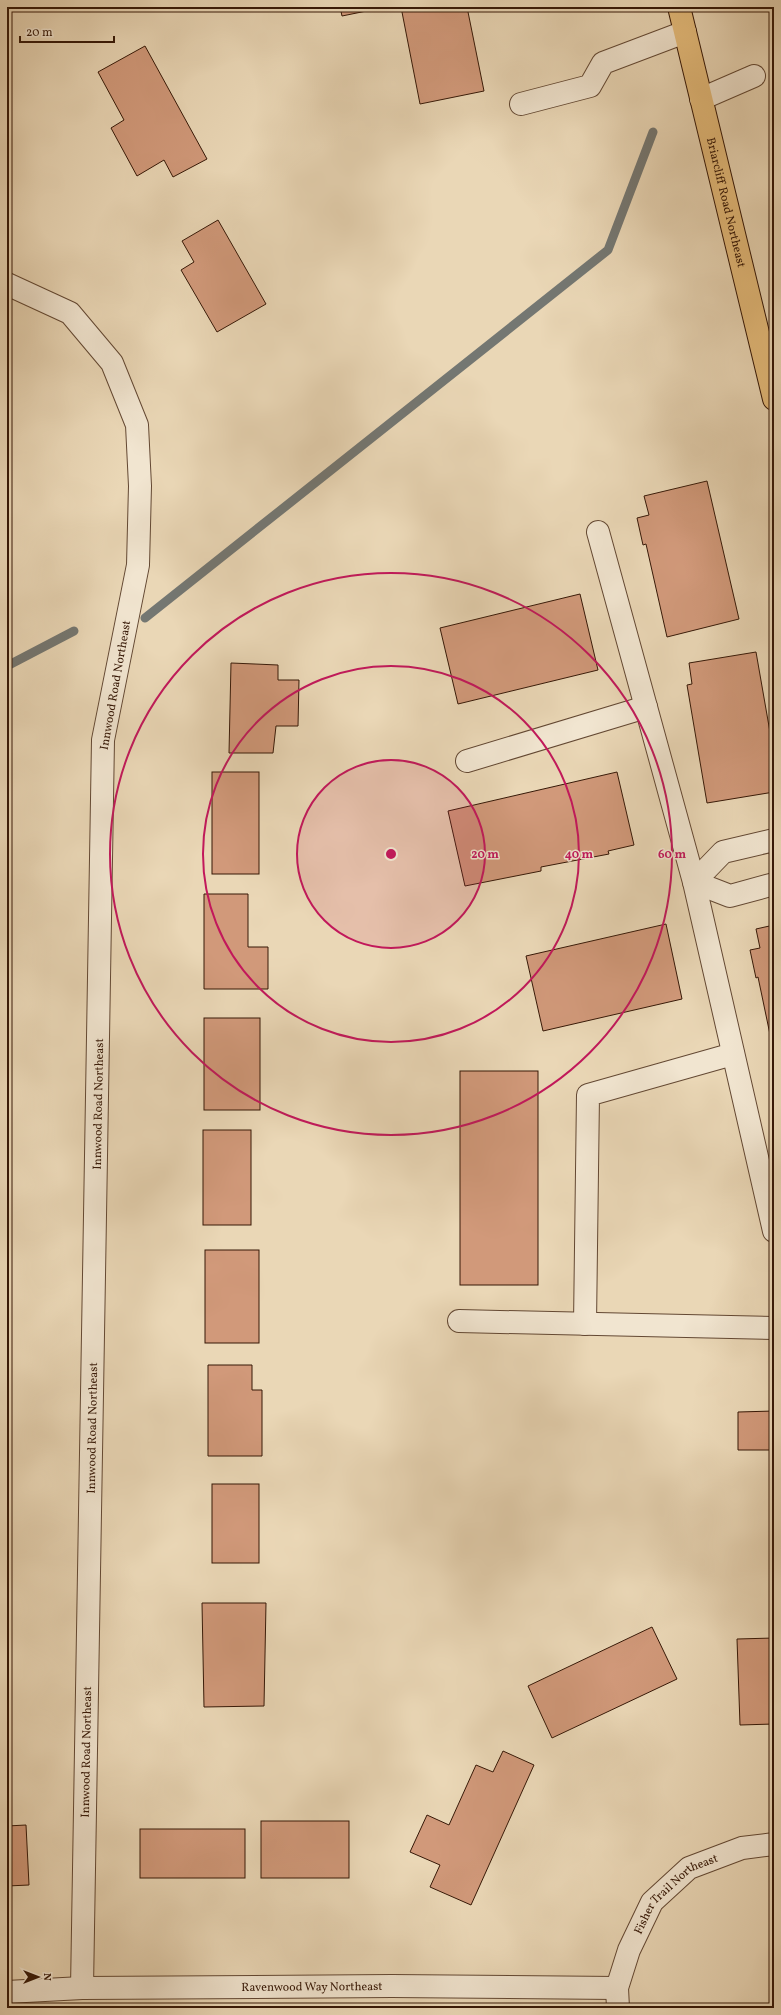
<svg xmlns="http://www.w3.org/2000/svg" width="781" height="2015" font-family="Vollkorn,serif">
<rect width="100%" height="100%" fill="#ead7b6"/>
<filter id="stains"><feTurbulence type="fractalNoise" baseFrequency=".005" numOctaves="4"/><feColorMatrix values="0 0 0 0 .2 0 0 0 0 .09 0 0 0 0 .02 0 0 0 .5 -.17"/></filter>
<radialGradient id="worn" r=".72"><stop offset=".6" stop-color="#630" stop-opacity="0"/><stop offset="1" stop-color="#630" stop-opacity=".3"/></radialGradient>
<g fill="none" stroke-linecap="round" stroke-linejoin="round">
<g stroke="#747772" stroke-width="9">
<polyline points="145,618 608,250 653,132"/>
<polyline points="7,666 74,631"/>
</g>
</g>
<g fill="#d1997a" stroke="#361807">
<polygon points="340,7 386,7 342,16"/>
<polygon points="401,7 467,7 484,91 420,104"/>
<polygon points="145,46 207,159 173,177 164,160 137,176 111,128 124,120 98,72"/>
<polygon points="218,220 266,304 217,332 181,270 194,262 182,241"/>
<polygon points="707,481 739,619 667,637 646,544 643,545 637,518 649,515 644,496"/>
<polygon points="580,594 598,670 458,704 440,628"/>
<polygon points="756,652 774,755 774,792 707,803 687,685 692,684 689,663"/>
<polygon points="231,663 278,665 278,680 299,680 298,726 276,726 273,753 229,753"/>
<rect x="212" y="772" width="47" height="102"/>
<polygon points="617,772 634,845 608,851 609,854 541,867 541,871 465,886 448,811"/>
<polygon points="204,894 248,894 248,947 268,947 268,989 204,989"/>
<polygon points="666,924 682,999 543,1031 526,956"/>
<polygon points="774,925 774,1044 772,1044 758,977 756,978 750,950 760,948 756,929"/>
<rect x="204" y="1018" width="56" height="92"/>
<rect x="460" y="1071" width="78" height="214"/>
<rect x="203" y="1130" width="48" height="95"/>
<rect x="205" y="1250" width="54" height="93"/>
<polygon points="208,1365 252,1365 252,1390 262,1390 262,1456 208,1456"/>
<polygon points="774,1411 774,1450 738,1450 738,1412"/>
<rect x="212" y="1484" width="47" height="79"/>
<polygon points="202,1603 266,1603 264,1706 204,1707"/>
<polygon points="652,1627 677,1679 552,1738 528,1686"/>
<polygon points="774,1638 774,1724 740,1725 737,1639"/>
<polygon points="503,1751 534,1765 471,1905 430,1887 440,1865 410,1852 427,1815 449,1825 476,1765 493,1772"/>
<rect x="261" y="1821" width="88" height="57"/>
<polygon points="26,1825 29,1885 7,1886 7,1826"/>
<rect x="140" y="1829" width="105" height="49"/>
</g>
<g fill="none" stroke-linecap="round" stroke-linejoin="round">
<g stroke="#634833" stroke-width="24">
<g id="minor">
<polyline points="701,99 754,76"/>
<polyline points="521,104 590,86 603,63 685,32"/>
<polyline points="7,284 70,313 112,363 137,425 140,486 138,565 103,740 82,1988"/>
<polyline points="598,532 694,882 774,1231"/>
<polyline points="467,761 646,707"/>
<polyline points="774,840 723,852 694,882 730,896 774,884"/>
<polyline points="459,1321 774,1328"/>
<polyline points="585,1324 588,1095 733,1054"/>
<path id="s1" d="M7,1992l75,-4 310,-2 225,2"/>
<path id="s2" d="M618,2008l-1,-20 12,-38 23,-48 37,-34 53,-20 32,-4"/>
</g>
</g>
<g stroke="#361807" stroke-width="24">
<g id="major">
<path id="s3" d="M679,7l95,392"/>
</g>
</g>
<use href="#minor" stroke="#f1e5d0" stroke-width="22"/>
<use href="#major" stroke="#e5bc7b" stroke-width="22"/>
</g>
<circle cx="391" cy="854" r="94" fill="#c2185b" fill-opacity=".12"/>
<g fill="none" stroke="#c2185b" stroke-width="2">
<circle cx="391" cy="854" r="94"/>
<circle cx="391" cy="854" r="188"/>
<circle cx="391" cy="854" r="281"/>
</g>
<g text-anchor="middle" stroke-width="3" stroke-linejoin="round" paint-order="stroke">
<g font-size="12" fill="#361807" stroke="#f1e5d0">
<text dy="4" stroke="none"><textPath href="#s3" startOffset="201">Briarcliff Road Northeast</textPath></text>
<text transform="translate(115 685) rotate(-80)" y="4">Innwood Road Northeast</text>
<text transform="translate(98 1104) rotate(-89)" y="4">Innwood Road Northeast</text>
<text transform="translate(92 1428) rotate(-89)" y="4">Innwood Road Northeast</text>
<text transform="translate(86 1752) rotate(-89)" y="4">Innwood Road Northeast</text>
<text dy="4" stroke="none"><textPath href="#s2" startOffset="136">Fisher Trail Northeast</textPath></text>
<text dy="4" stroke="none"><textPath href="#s1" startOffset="305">Ravenwood Way Northeast</textPath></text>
</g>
</g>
<circle cx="391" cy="854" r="6" fill="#c2185b" stroke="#f1e5d0" stroke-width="2"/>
<g font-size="12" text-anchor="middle" font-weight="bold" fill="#c2185b" stroke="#f1e5d0" stroke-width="3" stroke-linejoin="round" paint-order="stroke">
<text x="485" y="858">20 m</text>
<text x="579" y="858">40 m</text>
<text x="672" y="858">60 m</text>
</g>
<rect width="781" height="2015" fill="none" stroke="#ead7b6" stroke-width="24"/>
<rect x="8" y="8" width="765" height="1999" fill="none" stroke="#361807" stroke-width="2"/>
<rect x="12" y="12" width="757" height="1991" fill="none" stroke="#361807"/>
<g transform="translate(38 1977) rotate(90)" stroke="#f1e5d0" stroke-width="3" paint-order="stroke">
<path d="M0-3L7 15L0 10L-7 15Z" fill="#361807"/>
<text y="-6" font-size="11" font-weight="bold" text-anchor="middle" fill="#361807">N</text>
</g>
<path d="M20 36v6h94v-6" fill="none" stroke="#361807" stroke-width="2"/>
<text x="26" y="36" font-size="12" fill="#361807" stroke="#f1e5d0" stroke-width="3" paint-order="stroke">20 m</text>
<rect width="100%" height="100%" filter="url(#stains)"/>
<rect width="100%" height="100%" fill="url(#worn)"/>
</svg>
